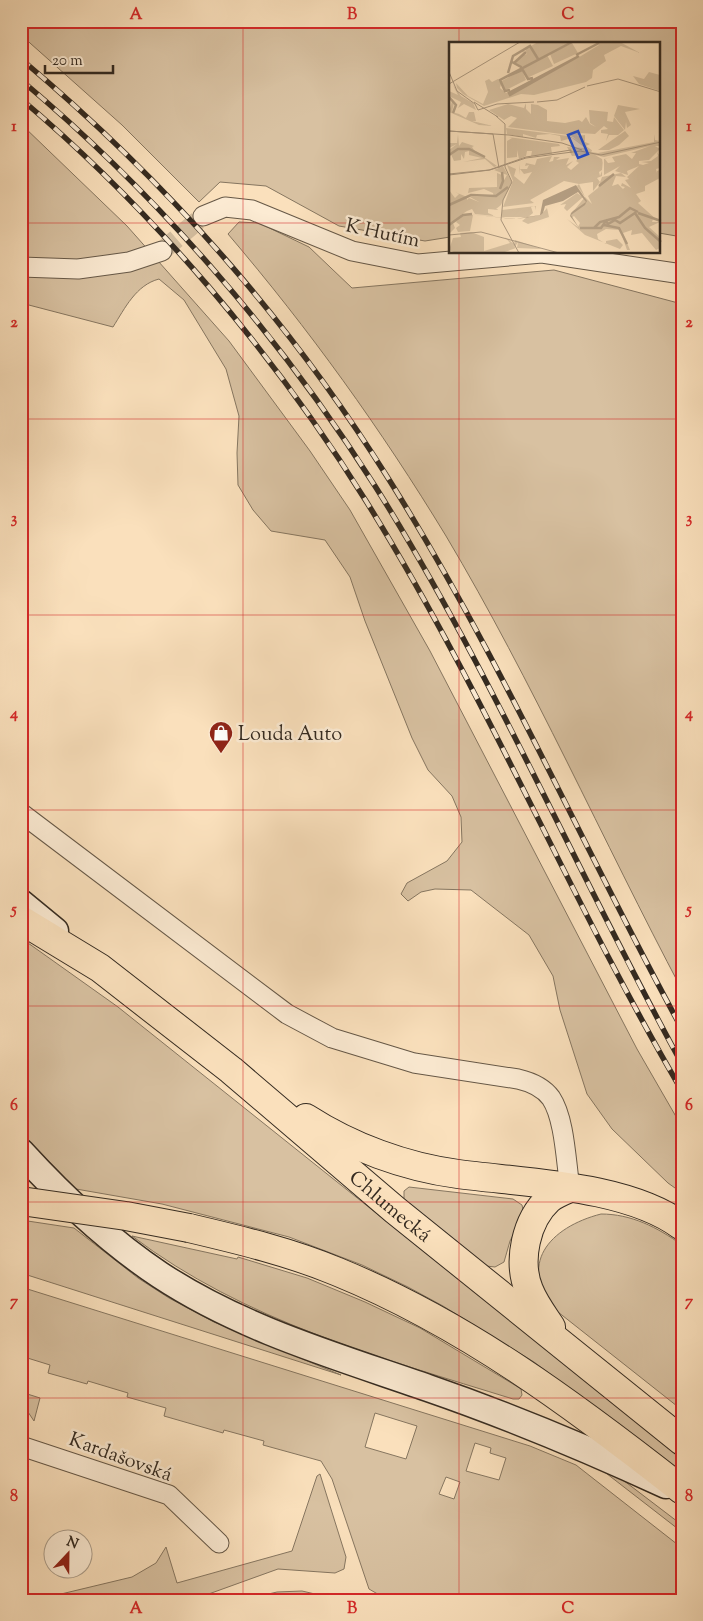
<svg xmlns="http://www.w3.org/2000/svg" width="703" height="1621" font-family="'Sorts Mill Goudy',serif">
<rect width="100%" height="100%" fill="#fae0bc"/>
<filter id="stains"><feTurbulence type="fractalNoise" baseFrequency=".004" numOctaves="4"/><feColorMatrix values="0 0 0 0 .2 0 0 0 0 .09 0 0 0 0 .02 0 0 0 .5 -.17"/></filter>
<radialGradient id="worn" r=".72"><stop offset=".6" stop-color="#630" stop-opacity="0"/><stop offset="1" stop-color="#630" stop-opacity=".3"/></radialGradient>
<g fill="#d8c1a1" stroke="#867660" fill-rule="evenodd">
<polygon points="21,21 682,21 682,237 659,233 659,44 450,44 450,237 425,241 339,226 266,186 220,182 199,202 122,125 21,35"/>
<path d="M21,124l106,102 102,115 81,110 40,59 80,141 207,398 45,78v66l-14,-10 -56,-54 -25,-35 -27,-84 -7,-34 -24,-41 -58,-45 -36,-1 -14,3 -13,9 -7,-7 6,-11 40,-22 15,-19 -1,-25 -9,-21 -24,-26 -16,-32 -47,-117 -15,-44 -25,-37 -54,-9 -18,-21 -15,-25 -1,-32 2,-37 -13,-47 -42,-69 -25,-21c-23,6 -34,29 -46,48l-88,-23 -4,-8z"/>
<path d="M239,222l20,1 50,24 43,41 202,-18 128,34v686c-80,-151 -149,-308 -236,-454 -65,-107 -137,-207 -218,-302z"/>
<polygon points="21,938 118,1007 619,1407 682,1459 682,1473 534,1362 443,1306 408,1287 362,1265 289,1237 162,1204 76,1189 21,1133"/>
<polygon points="409,1187 513,1199 522,1205 524,1214 510,1241 504,1262 495,1267 486,1266 404,1200 404,1191"/>
<path d="M601,1214c30,0 56,13 81,31v165l-124,-98c-43,-47 -8,-85 43,-98z"/>
<polygon points="21,1220 74,1228 138,1278 169,1298 214,1322 341,1375 21,1273"/>
<path d="M132,1236l105,23 1,-2 69,21 58,24 55,26 93,56 8,5 1,6 -3,4h-6c-132,-41 -269,-78 -381,-163z"/>
<path d="M21,1287l509,159 46,19 106,83v52h-294l-19,-11 -37,-110 -11,-18 -58,-16 1,-4 -40,-11 -1,3 -59,-17 2,-8 -39,-11 1,-4 -40,-12 -1,3 -39,-11 2,-8 -29,-9zM375,1413l42,13 -11,33 -41,-12zM475,1443l16,5 -1,5 16,5 -7,22 -33,-9zM446,1477l14,5 -6,17 -15,-5z"/>
<polygon points="21,1392 40,1398 34,1421 26,1409 21,1408"/>
<polygon points="602,1470 619,1477 682,1525 682,1532"/>
<polygon points="320,1474 346,1557 344,1569 335,1573 278,1569 192,1600 36,1600 132,1577 156,1563 166,1547 177,1583 292,1551 317,1476"/>
<polygon points="302,1591 341,1600 243,1600 277,1592"/>
</g>
<g fill="none" stroke-linecap="round" stroke-linejoin="round">
<polyline stroke="#d2bc9d" stroke-width="19" stroke-dasharray="19 9" stroke-linecap="butt" points="162,251 203,216"/>
<g stroke="#665847" stroke-width="21">
<g id="minor">
<polyline points="203,216 225,207 252,210 352,251 418,264 542,253 682,274"/>
<polyline points="21,267 78,269 129,262 162,251"/>
<path d="M21,813l266,201 45,24 82,25 104,16c13,3 25,8 33,19 14,21 15,65 19,90"/>
<polyline points="21,1446 169,1495 219,1543"/>
</g>
</g>
<g stroke="#342a20" stroke-width="29">
<g id="secondary">
<polyline points="21,903 55,931"/>
<path d="M21,1152c42,46 88,89 139,123 82,54 176,81 268,113 81,28 160,61 238,97"/>
</g>
</g>
<g stroke="#342a20" stroke-width="30">
<g id="primary">
<path id="s1" d="M21,920l79,48 131,102 164,140 287,231"/>
<path d="M306,1118c45,29 99,49 152,56 67,9 169,11 224,52"/>
<path d="M189,1228c51,12 101,24 149,44 127,52 237,134 344,218"/>
<path d="M551,1327c-8,-12 -17,-24 -22,-37 -12,-29 -3,-70 20,-91 6,-5 14,-8 21,-11"/>
</g>
</g>
<use href="#minor" stroke="#fcebd3" stroke-width="19"/>
<use href="#secondary" stroke="#fcebd3" stroke-width="26"/>
<use href="#primary" stroke="#fae0bc" stroke-width="28"/>
<g stroke="#342a20" stroke-width="5.5">
<g id="rail">
<path d="M21,59c143,120 268,261 367,419 111,176 194,368 294,551"/>
<path d="M21,80c137,115 258,255 354,406 116,184 202,387 307,578"/>
<path d="M21,99c132,111 254,256 345,402 118,189 203,397 316,590"/>
</g>
</g>
<use href="#rail" stroke="#fcebd3" stroke-width="4" stroke-dasharray="11" stroke-linecap="butt"/>
<g stroke="#342a20" stroke-width="30" stroke-linecap="butt">
<polyline id="primary-bridge" points="21,1201 126,1216 189,1228"/>
</g>
<use href="#primary-bridge" stroke="#fae0bc" stroke-width="28"/>
</g>
<path fill="none" stroke="#d62828" stroke-width="1" stroke-opacity="0.55" d="M243,21v1579M459,21v23M21,223h429M659,223h23M459,252v1348M21,419h661M21,615h661M21,810h661M21,1006h661M21,1202h661M21,1398h661"/>
<defs>
<g id="shop-pin" transform="scale(1.25)"><path d="M0 17L-7.5 6A9.5 9.5 0 1 1 7.5 6Z" fill="#8f2418" stroke="#fcebd3"/><path d="M-5-2.5h2.3a2.7 3.5 0 0 1 5.4 0H5L5.5 6h-11ZM-1.5-2.5h3a1.5 2.3 0 0 0-3 0Z" fill="#fff"/></g>
</defs>
<g fill-rule="evenodd">
<use href="#shop-pin" x="221" y="733"/>
</g>
<g text-anchor="middle" stroke-width="5" stroke-linejoin="round" paint-order="stroke">
<g font-size="20" fill="#342a20" stroke="#fcebd3">
<text transform="translate(383 232) rotate(12)" y="7">K Hutím</text>
<text dy="7" stroke="none"><textPath href="#s1" startOffset="468">Chlumecká</textPath></text>
<text transform="translate(121 1456) rotate(20)" y="7">Kardašovská</text>
</g>
<g font-size="20" fill="#342a20" stroke="#fcebd3" text-anchor="start">
<text x="238" y="740">Louda Auto</text>
</g>
</g>
<g transform="translate(449 42)">
<rect width="211" height="211" fill="#fae0bc"/>
<path d="M89,0h33l-48,25 -8,-4 4,-6 8,-3 -2,-5 -2,4 -1,-2 7,-5 4,5 -2,-5zM149,0h22l20,11 -19,-7 -17,9 2,6 -13,9 -1,8 -6,4 -52,13 -13,-1 -37,12 -21,-12 -6,-6 -1,-5 12,13 15,8 5,-12 -3,-11 4,-2 3,3 6,-3 2,3 22,-12 4,10 -20,10 -5,-6 -1,4 6,5 75,-37 18,-11zM123,1l6,10 -24,11 -4,-10zM98,13l6,11 -26,12 -4,-10zM200,30l11,3v16l-21,-7 -6,-8 11,3zM4,43l8,11 12,7 3,7 -12,-6 -6,4 3,-6 -12,-6v-5l9,4zM0,55l5,6 -2,9 7,2 7,4 3,-6h5l2,9h-4l21,5 -14,-1 -30,-13 3,-11zM77,61v6l5,5v-10l7,1 9,5v11l18,2 14,-3 3,2 4,-5 4,7 6,3 -6,-4 -1,-13 19,2 -1,9 6,1 1,-5 10,13 -6,5h-9l-3,6 2,-7 -7,-1v-3l7,-1 -4,-3 -9,8 -15,-1 -3,3 8,-1v7l5,2 -4,2 7,5 -6,-3 -14,-11 -4,-2 -61,-8 9,-9 -6,-2 -7,4 -15,-10 19,-6 16,4zM169,63l22,4 -15,3 6,13 -4,3 -1,-6 -1,8 -11,-14zM57,86l62,8 3,1 4,2 17,12 -1,1 7,1 56,-11v-8l1,6 5,1 -1,5h-4l5,3 -11,11 -10,1v3l4,1 6,-2 -8,-1 10,-1 7,-5 -1,-4 3,4v12l-4,1 1,4v-2l3,-1v8l-15,8v5l-9,3 5,7 -3,2 19,17 -4,-1 -1,3h8l-11,5 11,10v11l-4,2 -14,-17 -11,2 1,-5 -9,3 7,17h-3l-7,-20 -14,-1 -9,5 1,5 8,5v-3l11,-2 6,6 -3,4 -35,-14 -18,-16 11,8 2,-4 -6,-7 -3,2v-4l14,-17 7,7 -4,-8 10,-8 4,-11 19,-4 5,4 -10,-1 -4,10 6,-2 5,5 2,-2 -4,-1 1,-3 9,5 -6,-8 4,-1 -2,-2 12,-11 -12,5 1,4 -13,-4 5,-5 -16,9v-16l7,-2 -6,2 3,4 7,-1 -3,-5 14,-3 6,5 4,-6h-5l19,-7 -46,11 -9,-2 7,4v4l1,-4 -1,11 -3,2 1,4 2,-5v5l-5,2 3,4 -7,9v-9l-14,2 6,13 -8,-11 2,-2 -15,-3 -34,19 4,3 -31,4 10,-26 -6,-16 9,4 -2,7 10,8 8,-12 -8,2 -4,-5v6l-1,-11 1,5h7l2,-4 -4,1 1,-3 9,2 2,-6 15,-3 -3,6 4,-1 1,-4h6l-4,3 13,-2 -3,7 7,-4 -6,6 4,3 8,-7 -3,-2 6,-6 -10,1 -5,-9 18,1 -13,-10 -11,3 -1,-5 -10,-2 -13,1 -1,3 -13,-4v3l-16,-3zM176,89l4,5 -10,9 -10,5h-11zM9,92l1,12 3,-4 12,4 -2,1 2,3 23,16 -3,1 -9,-8 -22,3 19,-4 -13,-3v-4l-4,1 -1,7 -3,-5v6l-7,1 -5,-11 8,-6 -8,4v-5h8zM59,95l51,7 1,2 -9,1 1,7 -21,2 1,-5h-5l-1,5 -7,3 -2,-9v7l-10,1v-17l5,-3zM54,124l9,16 -11,23 -5,4 -6,-1 -20,-11h24l-1,-4 -9,-4 -16,4 1,-5 28,-1v-14l5,2 1,7 4,-7 -13,-5zM0,148l6,8 4,-4 -4,-2 12,5v3l2,-2 30,12 -11,-1v4l7,3 -20,-2 -3,-5 -5,2 -6,4h12l-3,16 -12,1 -2,-4 4,-3 -4,-3 4,-5 -7,6 2,5 -6,6zM128,151l6,4 -16,14 -3,-3 2,-4 -6,1zM86,164l-4,1 2,6 -5,4 13,-2 6,-7 2,9 -21,7 -6,-3 5,-4h-25v-7l34,-4v4zM22,190l13,5v14l26,-8 -5,-6 9,7 1,-4 27,9 -25,-1 1,-6 -3,5 -3,-2 4,3 -14,5h-46l-7,-3 4,-12 8,-1 -1,-4 11,-1 -1,7z" fill="#d8c1a1"/>
<path d="M127,143l11,16 -2,4 -14,10 8,13 -9,-12 1,-3 2,-2 13,-9 -8,-10 -15,9 -18,5 -2,7 -2,2 -17,3 -12,1 -44,-5 46,5 26,-4 3,-15z" fill="#b7a287"/>
<path fill="none" stroke="#b7a287" stroke-width="2.5" d="M127,13l23,-12M130,14l-69,39 -1,-2zM63,20l9,5 7,12 5,-1M65,21l12,-11M59,31l5,-17 17,-10 8,13M59,34l14,-6M61,48l-5,1 -5,-11 72,-38M0,55l7,8 -3,8M0,113l9,-6h11l16,8M150,144l15,-12M51,147l3,-8 -1,-9M0,163l22,-10 25,1 12,-9M189,171l23,8M0,183l14,-10 9,-1M155,183l15,3 8,16M131,186h21l5,-7 2,3 7,-4 5,3 15,-10 10,15 16,14M145,186l6,-6 19,-5 11,-9 8,4"/>
<path fill="none" stroke="#ab977e" stroke-width="1" d="M0,30l8,19 18,13 3,6 19,-6 37,-2M0,42l71,-42M138,44l31,-7 43,13M25,60l24,15M88,60l20,-2 28,-13M47,74l9,8v43l7,15 -9,18 -2,20 18,33M0,89l60,4 53,8 20,7M0,89l44,3 6,34M0,132l40,-4 37,-13 45,-7v3M0,133l41,-5 36,-12 54,-7 21,4 60,-13M0,193l32,-3 78,21"/>
<path fill="#1d4ed8" fill-opacity="0.15" stroke="#1d4ed8" stroke-width="2.5" d="M129,89l10,23 -10,4 -10,-23z"/>
<rect width="211" height="211" fill="none" stroke="#342a20" stroke-width="2.5"/>
</g>
<rect width="703" height="1621" fill="none" stroke="#fae0bc" stroke-width="55"/>
<g transform="translate(68 1554) rotate(22)"><circle r="24" fill="#fcebd3" stroke="#ac9e8b"/>
<path d="M0-4L9 19L0 12L-9 19Z" fill="#8f2418"/>
<text y="-8" font-size="14" font-weight="bold" text-anchor="middle" fill="#342a20">N</text>
</g>
<path d="M45 65v8h68v-8" fill="none" stroke="#342a20" stroke-width="2.5"/>
<text x="52" y="65" font-size="15" fill="#342a20" stroke="#fcebd3" stroke-width="4" paint-order="stroke">20 m</text>
<rect x="28" y="28" width="648" height="1566" fill="none" stroke="#d62828" stroke-width="2"/>
<g font-size="16" text-anchor="middle" font-weight="bold" fill="#d62828">
<text x="136" y="19">A</text>
<text x="352" y="19">B</text>
<text x="568" y="19">C</text>
<text x="14" y="131">1</text>
<text x="689" y="131">1</text>
<text x="14" y="327">2</text>
<text x="689" y="327">2</text>
<text x="14" y="523">3</text>
<text x="689" y="523">3</text>
<text x="14" y="718">4</text>
<text x="689" y="718">4</text>
<text x="14" y="914">5</text>
<text x="689" y="914">5</text>
<text x="14" y="1110">6</text>
<text x="689" y="1110">6</text>
<text x="14" y="1306">7</text>
<text x="689" y="1306">7</text>
<text x="14" y="1501">8</text>
<text x="689" y="1501">8</text>
<text x="136" y="1613">A</text>
<text x="352" y="1613">B</text>
<text x="568" y="1613">C</text>
</g>
<rect width="100%" height="100%" filter="url(#stains)"/>
<rect width="100%" height="100%" fill="url(#worn)"/>
</svg>
